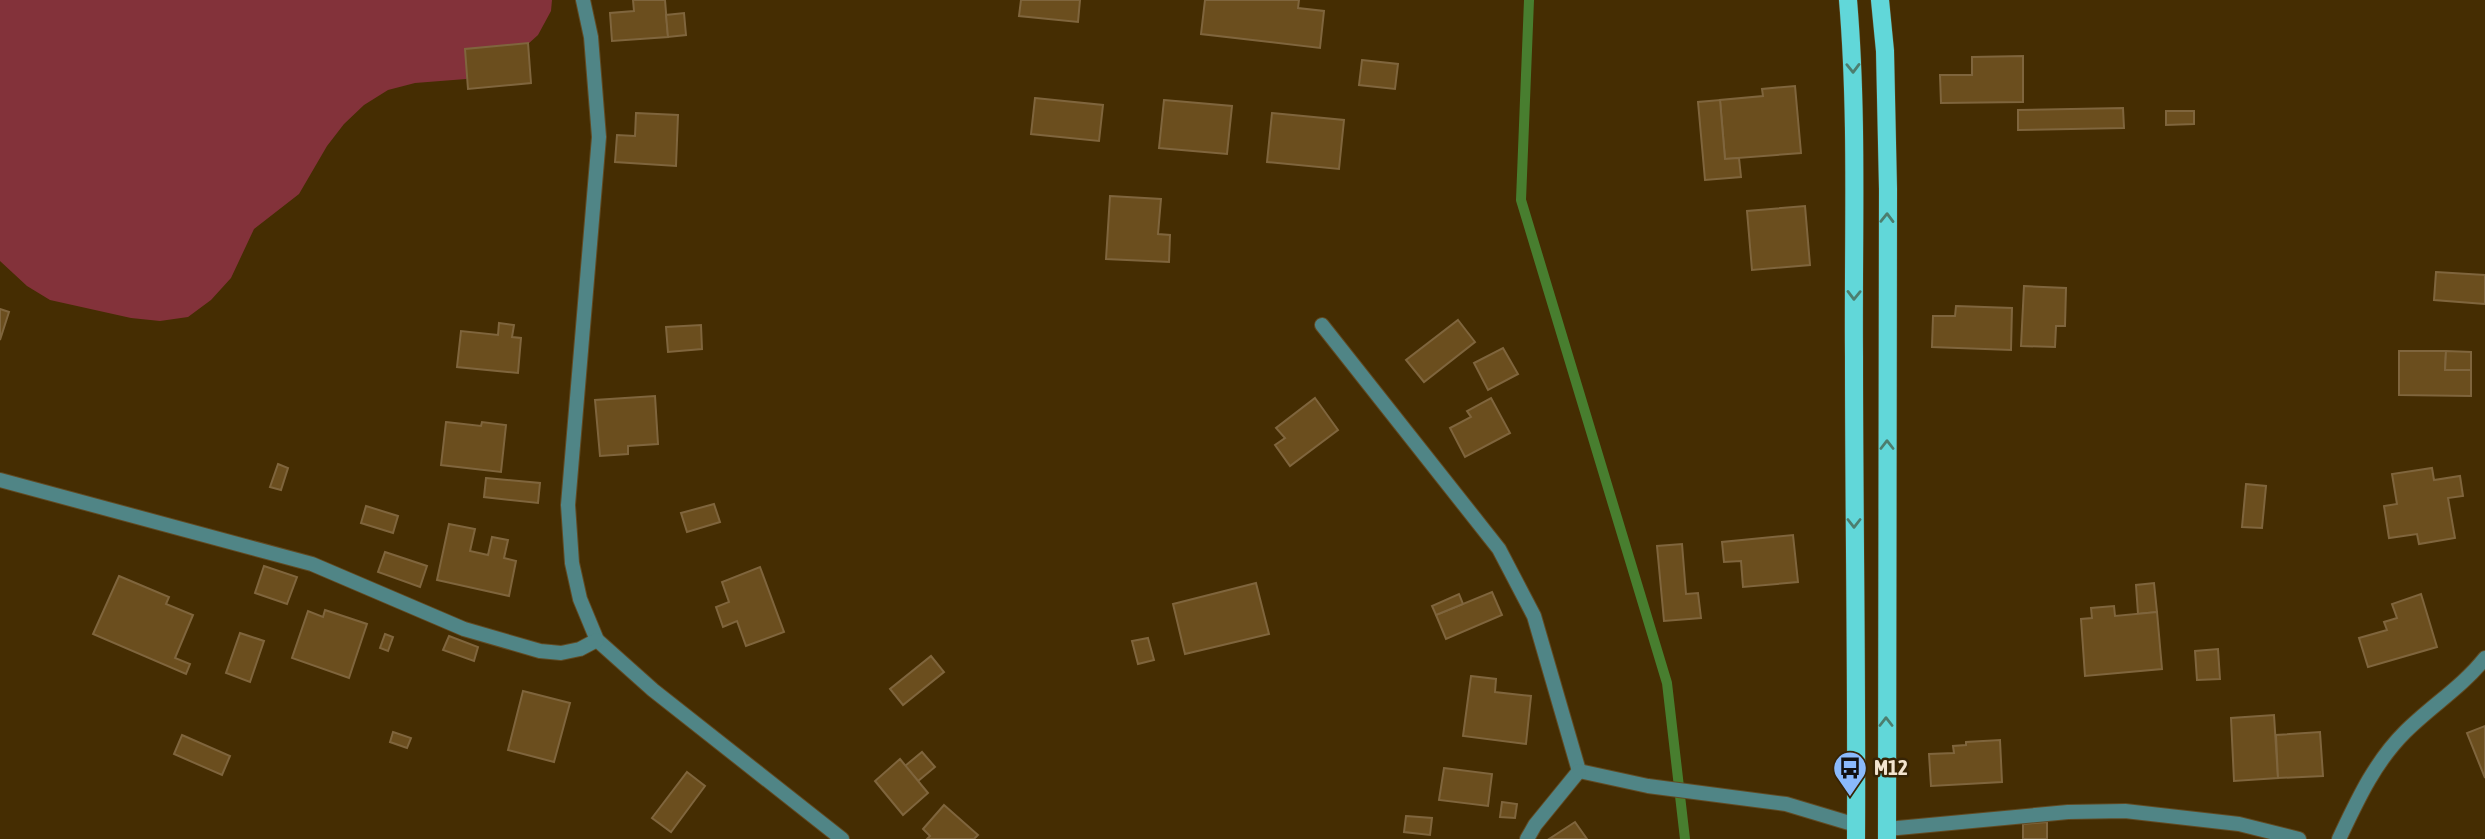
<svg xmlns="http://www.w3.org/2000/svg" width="2485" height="839" font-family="'Asap Condensed',sans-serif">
<rect width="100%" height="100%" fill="#452d02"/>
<polygon fill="#83323a" points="0,0 552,0 551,11 538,35 517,54 466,79 415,83 388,90 364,105 344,124 327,146 299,194 254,229 231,278 211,300 188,317 160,321 131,318 50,300 27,286 0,261"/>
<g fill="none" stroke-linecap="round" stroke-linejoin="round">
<polyline stroke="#487e2f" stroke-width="10" points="1529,0 1521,200 1667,683 1685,839"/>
</g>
<g fill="#6b4e1e" stroke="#7f653d" stroke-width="2">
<polygon points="633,0 665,0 668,37 612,41 610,13 634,11"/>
<polygon points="1021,0 1080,0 1078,22 1019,16"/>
<polygon points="1205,0 1299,0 1298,8 1324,11 1320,48 1201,34"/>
<polygon points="684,13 686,35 668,37 666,15"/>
<polygon points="528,43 531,83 468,89 465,49"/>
<polygon points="2023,56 2023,102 1941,103 1940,75 1972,75 1972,57"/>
<polygon points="1362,60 1398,64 1395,89 1359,85"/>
<polygon points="1795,86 1801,153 1725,159 1720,100 1763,96 1762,89"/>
<polygon points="1035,98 1103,105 1099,141 1031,134"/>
<polygon points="1164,100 1232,106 1227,154 1159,148"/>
<polygon points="1720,100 1725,159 1739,158 1741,177 1705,180 1698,102"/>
<polygon points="2123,108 2124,128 2018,130 2018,110"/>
<polygon points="2166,111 2194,111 2194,124 2166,125"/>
<polygon points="636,113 678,115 676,166 615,162 617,135 635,136"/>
<polygon points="1272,113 1344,120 1339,169 1267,162"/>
<polygon points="1110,196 1161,199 1158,234 1170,235 1169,262 1106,259"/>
<polygon points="1805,206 1810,265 1752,270 1747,211"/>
<polygon points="2436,272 2485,275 2485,304 2434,300"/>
<polygon points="2024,286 2066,288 2065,326 2056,326 2055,347 2021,346"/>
<polygon points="1956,306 2012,308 2011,350 1932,347 1933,316 1955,316"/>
<polygon points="0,309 9,312 0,340"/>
<polygon points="1458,320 1475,342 1424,382 1406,360"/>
<polygon points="499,323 514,325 512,337 521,338 518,373 457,367 461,331 498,335"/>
<polygon points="701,325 702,349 668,352 666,327"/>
<polygon points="1503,348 1518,374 1488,390 1474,363"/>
<polygon points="2399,351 2446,351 2445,370 2471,370 2471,396 2399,395"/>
<polygon points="2446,351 2471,352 2471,370 2445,370"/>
<polygon points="655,396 658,444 628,446 628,454 600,456 595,400"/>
<polygon points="1315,398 1338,430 1290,466 1275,445 1285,438 1276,428"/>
<polygon points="1491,398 1510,433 1465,457 1450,428 1471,417 1467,411"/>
<polygon points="446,422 481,426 482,422 506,425 501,472 441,465"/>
<polygon points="278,464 288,468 281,490 270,487"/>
<polygon points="2432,468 2434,480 2460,476 2463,496 2448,498 2455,538 2419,544 2417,534 2389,538 2384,506 2397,504 2392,474"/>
<polygon points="486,478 540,483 538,503 484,497"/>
<polygon points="2246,484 2266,486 2262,528 2242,527"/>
<polygon points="714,504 720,522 687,532 681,513"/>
<polygon points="366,506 398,516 393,533 361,523"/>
<polygon points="449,524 475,529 470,551 488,555 492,537 508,540 504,558 516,561 509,596 437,580"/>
<polygon points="1793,535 1798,582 1743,587 1741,561 1724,562 1722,542"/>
<polygon points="1682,544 1686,594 1698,593 1701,618 1664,621 1657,546"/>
<polygon points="385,552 427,566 420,587 378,572"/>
<polygon points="264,566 297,577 287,604 255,593"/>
<polygon points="760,567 784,632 746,646 737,621 723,627 716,607 729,602 722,582"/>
<polygon points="119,576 169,597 166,604 193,615 175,658 190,664 186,674 93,634"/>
<polygon points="1256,583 1269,634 1185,654 1173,604"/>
<polygon points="2154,583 2157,612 2138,614 2136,585"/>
<polygon points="1492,592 1502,615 1446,639 1436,615"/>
<polygon points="1459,594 1463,604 1436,615 1432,606"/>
<polygon points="2421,594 2437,647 2368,667 2359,638 2387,630 2384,622 2397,618 2392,604"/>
<polygon points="2114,606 2115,616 2157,612 2162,669 2085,676 2081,619 2092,618 2091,608"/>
<polygon points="325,610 367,624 349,678 292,658 308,611 323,617"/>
<polygon points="240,633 264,641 250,682 226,673"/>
<polygon points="385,634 393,637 388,651 380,648"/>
<polygon points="449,636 478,647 474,661 443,650"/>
<polygon points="1148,638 1154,660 1138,664 1132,641"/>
<polygon points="2218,649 2220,679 2197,680 2195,651"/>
<polygon points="931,656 944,672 903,705 890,689"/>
<polygon points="1471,676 1496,679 1495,692 1531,696 1526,744 1463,736"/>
<polygon points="523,691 570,703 554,762 508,750"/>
<polygon points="2274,715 2278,778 2234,781 2231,718"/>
<polygon points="2485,726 2485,778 2467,733"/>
<polygon points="393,732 411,738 407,748 390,742"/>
<polygon points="2320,732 2323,776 2278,778 2276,735"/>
<polygon points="182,735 230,756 222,775 174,754"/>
<polygon points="2000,740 2002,782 1931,786 1929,754 1954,753 1953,746 1966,745 1966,742"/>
<polygon points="922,752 935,767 918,781 905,766"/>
<polygon points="900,759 928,793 903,815 875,781"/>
<polygon points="1444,768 1492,774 1488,806 1439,800"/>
<polygon points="687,772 705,786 671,832 652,818"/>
<polygon points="1502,802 1517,804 1515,818 1500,817"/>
<polygon points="944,805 978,835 974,839 927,839 930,836 923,829"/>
<polygon points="1406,816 1432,818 1430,835 1404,832"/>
<polygon points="1575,822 1587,839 1549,839"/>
<polygon points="2047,822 2047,839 2023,839 2023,824"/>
</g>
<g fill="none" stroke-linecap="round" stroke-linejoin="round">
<g stroke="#614a23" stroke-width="16">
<g id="street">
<polyline points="583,0 591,37 599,137 568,505 572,563 580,599 597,640 653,690 842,839"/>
<polyline points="1322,325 1499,549 1534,616 1579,771"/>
<polyline points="0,480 312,564 464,629 540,651 561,653 580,649 597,640"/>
<polyline points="1579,771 1648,786 1786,804 1856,825"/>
<polyline points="1887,829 2068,812 2125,811 2239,824 2299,839"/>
<polyline points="1527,839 1535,825 1579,771"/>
<path d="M2339,839c18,-38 35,-76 66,-107 26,-26 57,-45 80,-74"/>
</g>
</g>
<g stroke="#614a23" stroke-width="19">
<g id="primary">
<path d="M1848,0c10,118 5,237 6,356 0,161 3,322 2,483"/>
<polyline points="1880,0 1885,51 1888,189 1887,839"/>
</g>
</g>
<use href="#street" stroke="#508586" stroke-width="14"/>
<use href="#primary" stroke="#61d7d9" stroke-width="18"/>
</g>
<defs><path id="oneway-chevron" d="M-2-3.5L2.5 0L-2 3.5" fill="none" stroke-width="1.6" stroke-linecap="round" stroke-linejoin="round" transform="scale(1.75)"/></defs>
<g stroke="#4c7e6f">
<use href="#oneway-chevron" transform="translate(1853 68) rotate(89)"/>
<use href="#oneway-chevron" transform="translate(1887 218) rotate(-89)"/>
<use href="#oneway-chevron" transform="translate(1854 295) rotate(91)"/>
<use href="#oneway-chevron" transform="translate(1887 445) rotate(-90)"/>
<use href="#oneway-chevron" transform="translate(1854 523) rotate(90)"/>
<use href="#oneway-chevron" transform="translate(1886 722) rotate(-90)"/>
</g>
<defs>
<g id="bus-pin" transform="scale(1.75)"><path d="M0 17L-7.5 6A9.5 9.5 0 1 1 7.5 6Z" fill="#8abafc" stroke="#372405"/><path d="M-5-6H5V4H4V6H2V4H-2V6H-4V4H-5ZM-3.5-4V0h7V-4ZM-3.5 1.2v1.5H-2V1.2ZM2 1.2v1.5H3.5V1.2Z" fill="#111"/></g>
</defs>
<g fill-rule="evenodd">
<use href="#bus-pin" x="1850" y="768"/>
</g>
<g text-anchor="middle" stroke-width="5" stroke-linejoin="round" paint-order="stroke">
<g font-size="21" font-weight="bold" fill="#f3e4cf" stroke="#372405" text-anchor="start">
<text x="1874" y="775">M12</text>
</g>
</g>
</svg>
